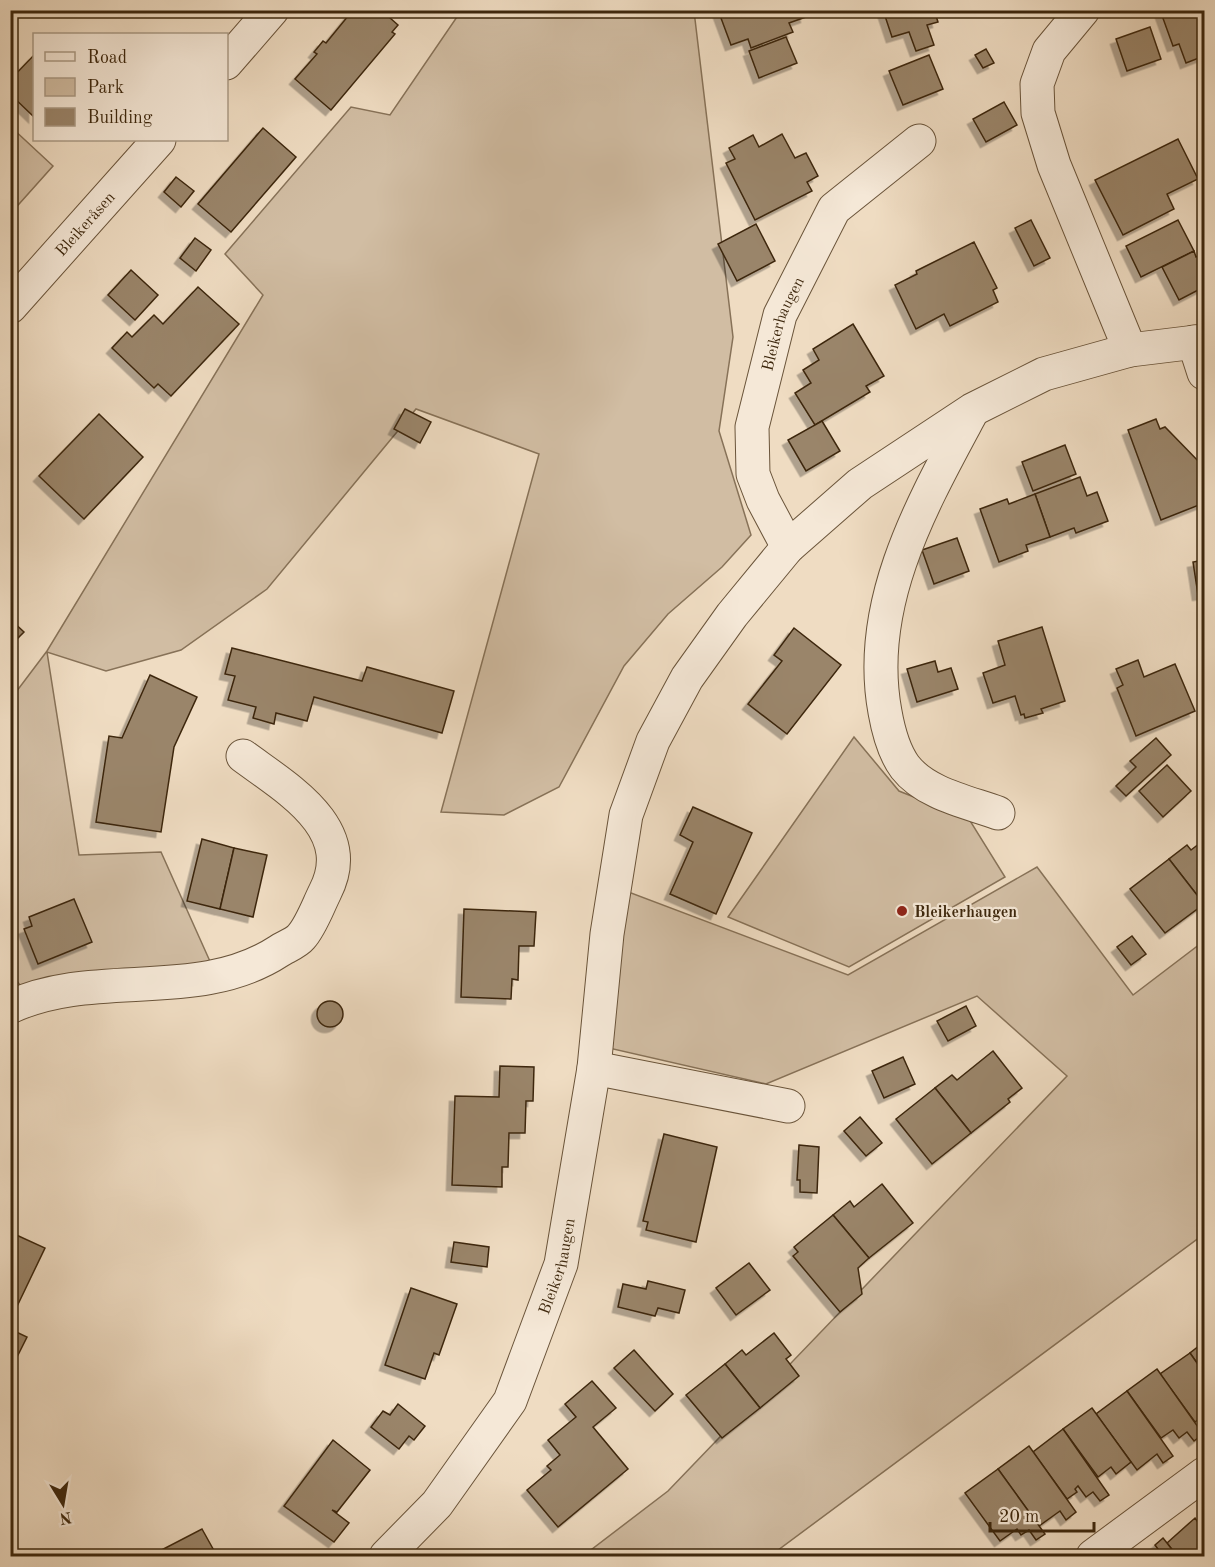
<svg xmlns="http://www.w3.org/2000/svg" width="1215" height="1567" font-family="'Old Standard TT',serif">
<defs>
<filter id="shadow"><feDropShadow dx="-5.5" dy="5.5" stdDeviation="0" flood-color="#0004"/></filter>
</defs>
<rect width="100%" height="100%" fill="#efdcc2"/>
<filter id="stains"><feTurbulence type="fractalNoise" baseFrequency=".00333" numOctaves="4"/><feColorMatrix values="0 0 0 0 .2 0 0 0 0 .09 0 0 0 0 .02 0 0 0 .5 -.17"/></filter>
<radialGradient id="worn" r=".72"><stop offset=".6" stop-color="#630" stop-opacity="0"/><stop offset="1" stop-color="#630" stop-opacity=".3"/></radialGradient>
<g fill="#d1bda3" stroke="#877258" stroke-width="1.5">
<polygon points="461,11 694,11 733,337 719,431 751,535 722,567 668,614 624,666 559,787 504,815 441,812 539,454 416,409 267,589 181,650 106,671 47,652 79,855 161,852 217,977 20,985 11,974 10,700 47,651 263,295 225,254 351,107 390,115"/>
<polygon points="11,127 53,166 11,213"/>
<polygon points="854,737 899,791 969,819 1005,877 849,967 728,917"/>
<polygon points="1037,867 1133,995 1204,941 1204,1234 770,1556 583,1556 668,1491 1067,1076 977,996 766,1084 600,1046 618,888 848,975"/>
</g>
<g fill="#9a856b" stroke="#3d270d" stroke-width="1.5" filter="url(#shadow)">
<polygon points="353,10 381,10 398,25 392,32 395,34 331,110 295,79 317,54 314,52 323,41 326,43"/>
<polygon points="718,10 804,10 806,17 789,23 793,32 751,48 748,39 731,45"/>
<polygon points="883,10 934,10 938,22 927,25 934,45 916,51 909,32 892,37"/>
<polygon points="1160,10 1204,10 1204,56 1186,63 1179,44 1173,46"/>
<polygon points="1150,27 1161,59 1127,71 1116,39"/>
<polygon points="786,37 797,63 759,78 749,51"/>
<polygon points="986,49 994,63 983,68 975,55"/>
<polygon points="34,55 34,117 10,94 10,80"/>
<polygon points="929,55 943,89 903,105 889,71"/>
<polygon points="1004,102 1017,125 986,142 973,119"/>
<polygon points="263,128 296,157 231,232 198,204"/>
<polygon points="782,134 795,158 806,153 818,176 807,182 812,191 755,220 726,163 735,159 729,148 753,135 759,147"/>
<polygon points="1178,139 1198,179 1167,194 1174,209 1123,235 1095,180"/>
<polygon points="176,177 194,191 181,207 164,192"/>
<polygon points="1031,220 1050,258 1034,266 1015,228"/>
<polygon points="1178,220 1194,251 1141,277 1126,246"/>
<polygon points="756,224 775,261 737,281 718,244"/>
<polygon points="195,238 211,250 196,271 180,258"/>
<polygon points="974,242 997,288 993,290 998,302 950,326 944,314 916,329 895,285 917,274 916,271"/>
<polygon points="1194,251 1196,257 1204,253 1204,287 1179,300 1162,267"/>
<polygon points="131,270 158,295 135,320 108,295"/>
<polygon points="198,287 239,324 171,396 158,384 154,388 112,348 127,332 132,337 154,315 163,324"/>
<polygon points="853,324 884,376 866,386 870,392 815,425 795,393 811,383 803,370 819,360 813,349"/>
<polygon points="405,409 431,422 420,443 394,429"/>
<polygon points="99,414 143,457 84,519 39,476"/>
<polygon points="1156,419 1160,429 1165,427 1204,467 1204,503 1161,520 1128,430"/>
<polygon points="822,421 840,451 806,471 788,440"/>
<polygon points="1065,445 1076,474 1033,491 1022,462"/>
<polygon points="1080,477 1087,496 1097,492 1108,521 1076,533 1074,528 1050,537 1035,494"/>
<polygon points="1035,494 1050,537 1026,545 1028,551 999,562 980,509 1007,499 1009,504"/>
<polygon points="957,538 969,571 934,584 922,550"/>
<polygon points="1204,560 1204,594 1198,595 1193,562"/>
<polygon points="10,619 24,632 10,646"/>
<polygon points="1042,627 1065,701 1041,709 1043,713 1025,718 1024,714 1021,715 1015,696 993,703 983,673 1005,665 998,641"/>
<polygon points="794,628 841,665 787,734 748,704 782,661 774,655"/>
<polygon points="232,648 362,681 367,667 454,691 442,733 314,697 307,721 276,713 274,724 253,718 256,707 228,700 235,676 225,674"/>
<polygon points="1138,660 1144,677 1175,664 1195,711 1136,736 1117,688 1123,685 1116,669"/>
<polygon points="935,661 938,672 951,668 958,689 917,702 907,669"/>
<polygon points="150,675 197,697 174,747 161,832 96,822 109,736 122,738"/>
<polygon points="1156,738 1171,755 1126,796 1116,786 1136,767 1130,761"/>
<polygon points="1167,765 1191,791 1163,817 1139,791"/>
<polygon points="693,807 752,833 716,914 670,894 693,842 680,835"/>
<polygon points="202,839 234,848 220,909 187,901"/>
<polygon points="1204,840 1204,904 1169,859 1187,845 1191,850"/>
<polygon points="234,848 267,855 253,917 220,909"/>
<polygon points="1169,859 1204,904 1165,933 1130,889"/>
<polygon points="74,899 92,942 38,964 24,929 32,926 29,917"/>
<polygon points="464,909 536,912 534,946 519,946 518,980 512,979 511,999 461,997"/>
<polygon points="1132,936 1146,954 1131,965 1117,947"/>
<circle cx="330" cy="1014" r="13"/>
<polygon points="966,1006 976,1026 948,1041 937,1021"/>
<polygon points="993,1051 1022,1088 1008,1099 1010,1102 971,1133 935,1088 952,1075 957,1080"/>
<polygon points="903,1057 915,1084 884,1098 872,1071"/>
<polygon points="500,1066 534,1067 533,1101 526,1101 525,1133 509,1133 508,1167 502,1167 502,1187 452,1185 455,1096 499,1097"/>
<polygon points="935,1088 971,1133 932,1164 896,1119"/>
<polygon points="860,1117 882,1143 866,1156 844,1131"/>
<polygon points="664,1134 717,1147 696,1242 646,1230 648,1222 643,1221"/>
<polygon points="799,1145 819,1147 817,1193 800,1192 800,1180 797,1180"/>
<polygon points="882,1184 913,1223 869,1258 833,1215 850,1201 854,1207"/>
<polygon points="833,1215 869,1258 858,1268 862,1294 840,1312 793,1256 798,1252 794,1247"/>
<polygon points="12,1233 45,1248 10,1321 10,1235"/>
<polygon points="454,1242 489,1247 487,1267 451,1262"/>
<polygon points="749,1263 770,1290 736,1315 716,1288"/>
<polygon points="648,1281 685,1290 679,1313 658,1308 655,1316 618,1307 623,1284 646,1289"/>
<polygon points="411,1288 457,1304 439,1355 434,1353 425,1379 385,1365"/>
<polygon points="10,1329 27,1337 10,1371"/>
<polygon points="774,1333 791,1355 786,1359 799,1376 760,1408 725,1364 742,1350 746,1355"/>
<polygon points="1204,1342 1204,1373 1190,1353"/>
<polygon points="634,1350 673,1394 655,1411 614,1368"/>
<polygon points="1190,1353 1204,1373 1204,1415 1195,1422 1160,1374"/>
<polygon points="725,1364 760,1408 722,1438 686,1395"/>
<polygon points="1157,1369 1203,1434 1194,1441 1187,1432 1179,1438 1173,1430 1161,1438 1127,1391"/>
<polygon points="592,1381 616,1408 593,1427 628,1469 558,1527 527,1490 551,1470 547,1466 560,1455 548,1440 576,1417 565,1404"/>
<polygon points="1127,1391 1173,1456 1163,1463 1157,1454 1137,1470 1096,1414"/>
<polygon points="398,1404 425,1426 414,1440 409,1436 399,1449 371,1427 383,1411 390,1415"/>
<polygon points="1092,1408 1131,1462 1116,1474 1111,1467 1098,1477 1063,1429"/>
<polygon points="1063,1429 1109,1495 1100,1501 1093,1492 1086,1497 1078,1486 1075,1489 1077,1492 1067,1499 1033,1452"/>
<polygon points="333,1440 370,1470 337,1512 332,1510 349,1523 334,1542 284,1506"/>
<polygon points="1029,1446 1076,1512 1066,1520 1060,1511 1039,1526 998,1469"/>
<polygon points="998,1469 1045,1534 1036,1540 1029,1530 1021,1535 1017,1529 1000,1541 965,1493"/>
<polygon points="1195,1518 1204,1531 1204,1556 1177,1556 1167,1543"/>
<polygon points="202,1529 217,1556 150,1556"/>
<polygon points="1163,1538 1167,1543 1177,1556 1157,1556 1161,1553 1155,1545"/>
</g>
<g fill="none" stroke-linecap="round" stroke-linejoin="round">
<g stroke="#6a543a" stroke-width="35">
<g id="minor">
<polyline points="1083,10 1049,51 1037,84 1038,113 1054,165 1130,350"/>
<polyline points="226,63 272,10"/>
<path id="s1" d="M10,307l149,-167"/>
<polyline points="1194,342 1204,373"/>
<path d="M970,415c-49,91 -105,190 -85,297 3,17 9,40 20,55 21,27 63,35 93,46"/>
<path id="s2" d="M788,547l-25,-47 -10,-26 -1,-47 28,-112 54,-106 85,-68"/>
<path d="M10,1007c85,-40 188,-3 269,-56 6,-4 17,-8 22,-14 10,-11 17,-31 24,-45 33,-64 -39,-104 -82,-136"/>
<polyline points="594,1068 788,1106"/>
<path id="s3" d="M386,1556l51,-52 73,-103 51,-137 33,-196 13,-134 19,-119 27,-74 34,-63 45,-63 56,-68 72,-63 112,-74 72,-36 86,-24 74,-9"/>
<polyline points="1093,1556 1204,1474"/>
</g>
</g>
<use href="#minor" stroke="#f5e8d7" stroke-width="33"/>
</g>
<circle fill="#8f2418" stroke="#f5e8d7" stroke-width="2" cx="902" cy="911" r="6"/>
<g text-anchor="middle" stroke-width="4.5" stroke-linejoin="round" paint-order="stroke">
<g font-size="16" fill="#3d270d" stroke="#f5e8d7">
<text dy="6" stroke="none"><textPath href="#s1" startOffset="112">Bleikeråsen</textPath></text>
<text dy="6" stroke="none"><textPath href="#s2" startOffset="236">Bleikerhaugen</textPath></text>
<text dy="6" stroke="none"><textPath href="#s3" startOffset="342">Bleikerhaugen</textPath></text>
</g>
<g font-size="16" font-weight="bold" fill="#3d270d" stroke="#f5e8d7" text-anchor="start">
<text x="914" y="917">Bleikerhaugen</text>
</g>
</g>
<rect width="1215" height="1567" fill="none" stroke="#efdcc2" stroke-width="36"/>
<rect x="12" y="12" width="1191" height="1543" fill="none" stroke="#3d270d" stroke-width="3"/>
<rect x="18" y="18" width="1179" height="1531" fill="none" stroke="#3d270d" stroke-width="1.5"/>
<rect x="33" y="33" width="195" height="108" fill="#f5e8d7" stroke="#ab9b86" stroke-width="1.5"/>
<rect x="45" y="52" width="30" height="9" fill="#f5e8d7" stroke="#ab9b86" stroke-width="1.5"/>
<text x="87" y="63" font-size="18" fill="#3d270d">Road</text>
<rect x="45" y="78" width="30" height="18" fill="#d1bda3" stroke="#ab9b86" stroke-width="1.5"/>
<text x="87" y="93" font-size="18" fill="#3d270d">Park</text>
<rect x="45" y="108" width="30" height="18" fill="#9a856b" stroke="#ab9b86" stroke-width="1.5"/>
<text x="87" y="123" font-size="18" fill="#3d270d">Building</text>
<g transform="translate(63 1504) rotate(169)" stroke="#f5e8d7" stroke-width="4.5" paint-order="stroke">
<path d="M0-4.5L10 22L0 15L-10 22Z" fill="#3d270d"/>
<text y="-9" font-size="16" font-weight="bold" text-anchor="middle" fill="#3d270d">N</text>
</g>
<path d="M990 1522v9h104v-9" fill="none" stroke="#3d270d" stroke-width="3"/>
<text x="999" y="1522" font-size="18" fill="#3d270d" stroke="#f5e8d7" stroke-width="4.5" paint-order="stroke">20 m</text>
<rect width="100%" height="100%" filter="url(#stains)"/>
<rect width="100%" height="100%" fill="url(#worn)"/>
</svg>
